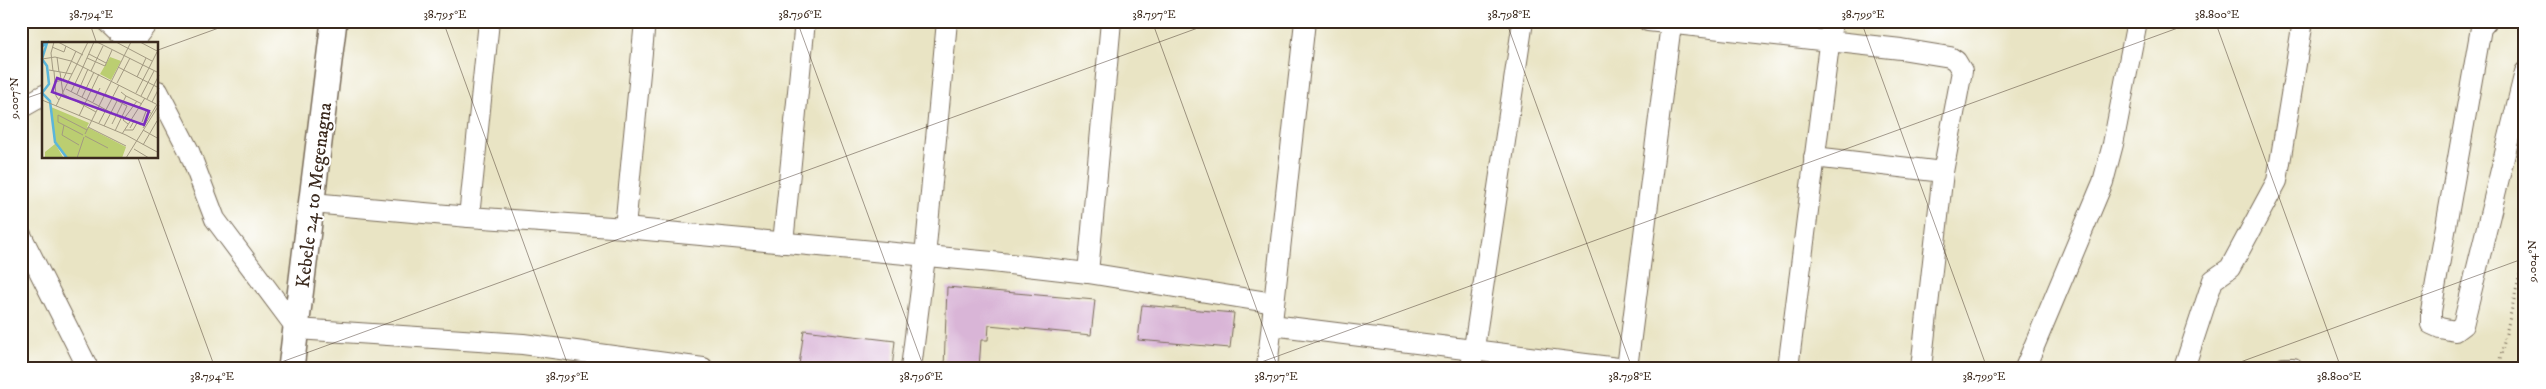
<svg xmlns="http://www.w3.org/2000/svg" width="2546" height="389" font-family="'IM FELL DW Pica',serif">
<rect width="100%" height="100%" fill="#fff"/>
<filter id="ink" filterUnits="userSpaceOnUse"><feTurbulence type="fractalNoise" baseFrequency=".02" numOctaves="2"/><feDisplacementMap in="SourceGraphic" scale="10" xChannelSelector="R" yChannelSelector="G"/><feConvolveMatrix kernelMatrix="1 2 1 2 8 2 1 2 1" color-interpolation-filters="sRGB"/></filter>
<filter id="wash" filterUnits="userSpaceOnUse"><feTurbulence type="fractalNoise" baseFrequency=".0096" numOctaves="4" result="noise"/><feDisplacementMap in="SourceGraphic" scale="20" xChannelSelector="R" yChannelSelector="G"/><feGaussianBlur stdDeviation="1.12" result="paint"/><feColorMatrix in="noise" values="0 0 0 0 0 0 0 0 0 0 0 0 0 0 0 0 0 1.4 0 .05"/><feComposite in="paint" operator="in"/></filter>
<g filter="url(#wash)">
<rect width="100%" height="100%" fill="#e9e4c4"/>
<g id="blocks">
<g fill="#d9b5d7">
<polygon points="947,287 1095,300 1091,335 989,325 988,340 981,340 979,368 944,368"/>
<polygon points="1142,305 1234,313 1230,348 1138,340"/>
<polygon points="804,330 895,341 892,368 821,368 799,365"/>
</g>
</g>
</g>
<g filter="url(#ink)">
<use href="#blocks" fill-opacity="0" stroke="#786b58" stroke-width="1"/>
<g fill="none" stroke-linecap="round" stroke-linejoin="round">
<g stroke="#786b58" stroke-width="22">
<g id="minor">
<polyline points="106,21 130,44"/>
<polyline points="1648,21 1901,49 1950,57 1956,61 1962,71 1943,172 1921,368"/>
<polyline points="2487,21 2481,28 2431,311 2431,324 2440,328 2455,331 2463,325 2525,72"/>
<polyline points="131,44 149,21"/>
<polyline points="158,91 189,151 215,219 297,329 523,344 703,368"/>
<polyline points="21,108 44,95"/>
<polyline points="1814,157 1943,172"/>
<polyline points="312,203 469,217 625,228 992,262 1088,273 1274,303"/>
<polyline points="469,217 489,21"/>
<polyline points="625,228 645,21"/>
<polyline points="21,235 88,368"/>
<polyline points="783,243 805,21"/>
<polyline points="1088,273 1111,21"/>
<polyline points="1272,325 1618,368"/>
<polyline points="911,368 925,257 947,21"/>
<polyline points="1267,368 1305,21"/>
<polyline points="1471,368 1523,21"/>
<polyline points="1627,368 1671,24"/>
<polyline points="1788,368 1832,21"/>
<polyline points="2025,368 2103,182 2113,144 2137,21"/>
<polyline points="2184,368 2213,280 2230,268 2277,181 2303,21"/>
<polyline points="2284,368 2293,368"/>
</g>
</g>
<g stroke="#786b58" stroke-width="28">
<polyline id="major" points="291,368 334,21"/>
</g>
<polyline stroke="#786b58" stroke-width="3" stroke-dasharray="1 4" stroke-linecap="butt" points="2498,368 2525,252"/>
<use href="#minor" stroke="#fff" stroke-width="20"/>
<use href="#major" stroke="#fff" stroke-width="25"/>
</g>
</g>
<path fill="none" stroke="#3b2a1e" stroke-width="1" stroke-opacity="0.45" d="M89,21l8,23M443,21l126,347M797,21l127,347M1152,21l126,347M1506,21l126,347M1861,21l126,347M2215,21l126,347M158,50l80,-29M21,100l23,-8M138,158l77,210M265,368l952,-347M1245,368l952,-347M2224,368l301,-110"/>
<g text-anchor="middle" stroke-width="4" stroke-linejoin="round" paint-order="stroke">
<g font-size="19" fill="#3b2a1e" stroke="#fff">
<text transform="translate(313 195) rotate(-83)" y="7">Kebele 24 to Megenagna</text>
</g>
</g>
<g transform="translate(42 42)">
<rect width="116" height="116" fill="#e9e4c4"/>
<path d="M68,15l11,4 -10,19 -11,-6zM9,65l38,16 -2,4 39,20 -4,11h-56l-10,-13 7,12 -18,1v-6l10,-8z" fill="#bbce71"/>
<path fill="none" stroke="#5cb6da" stroke-width="2.5" d="M1,0l1,3 3,-2 -5,16 5,7 2,18 -7,9 8,8 5,41 12,16"/>
<path fill="none" stroke="#a39a82" stroke-width="1" d="M16,0l25,13M55,0l62,31M74,0l36,19M98,0l19,10M10,5l12,5 2,-6M47,12l17,9M15,15l2,15M45,16l18,8 7,-16M0,17l13,-2 16,4 85,43M41,25l11,-25M76,25l41,21 -7,14M107,26l8,-16M7,28l23,4M11,29l-2,-18 3,-11M12,29l2,25 3,4M49,29l12,-25M18,30l3,22 33,18M95,35l9,-19M12,40l9,-2 13,-29M75,41l13,-25M24,47l33,17M29,50l12,-25M94,51l13,-25M35,52l11,-25M63,52l22,12 -12,25M84,54l16,8M99,54l13,-25M40,55l12,-25M105,57l12,-24M0,58l84,35 33,18M51,60l7,-14M14,64l32,-64M57,64l22,12M37,74l20,-42M100,80l4,-11 5,2M57,81l20,-38M70,82l14,-28 -5,-4M86,82l-5,-4 14,-19M22,83l-2,10 17,10M62,84l13,-25M46,85l38,19M88,86l4,-7 7,4M101,86l16,-27M83,88h8l4,-7M101,88l16,9M43,92l46,-92M80,92l23,-36M41,93l-25,-13v-7l29,15M43,94l23,12M101,103l14,-24M92,107l15,9M35,116l7,-21M84,116l33,-53"/>
<path fill="#7b2cbf" fill-opacity="0.15" stroke="#7b2cbf" stroke-width="2.5" d="M15,36l92,33 -5,14 -92,-33z"/>
<rect width="116" height="116" fill="none" stroke="#3b2a1e" stroke-width="2.5"/>
</g>
<rect width="2546" height="389" fill="none" stroke="#fff" stroke-width="55"/>
<rect x="28" y="28" width="2490" height="334" fill="none" stroke="#3b2a1e" stroke-width="2"/>
<g font-size="12" text-anchor="middle" fill="#3b2a1e">
<text x="91" y="18">38.794°E</text>
<text x="445" y="18">38.795°E</text>
<text x="800" y="18">38.796°E</text>
<text x="1154" y="18">38.797°E</text>
<text x="1509" y="18">38.798°E</text>
<text x="1863" y="18">38.799°E</text>
<text x="2217" y="18">38.800°E</text>
<text transform="translate(14 98) rotate(-90)" y="4">9.007°N</text>
<text transform="translate(2532 261) rotate(-90)" y="4">9.004°N</text>
<text x="212" y="380">38.794°E</text>
<text x="567" y="380">38.795°E</text>
<text x="921" y="380">38.796°E</text>
<text x="1276" y="380">38.797°E</text>
<text x="1630" y="380">38.798°E</text>
<text x="1984" y="380">38.799°E</text>
<text x="2339" y="380">38.800°E</text>
</g>
</svg>
